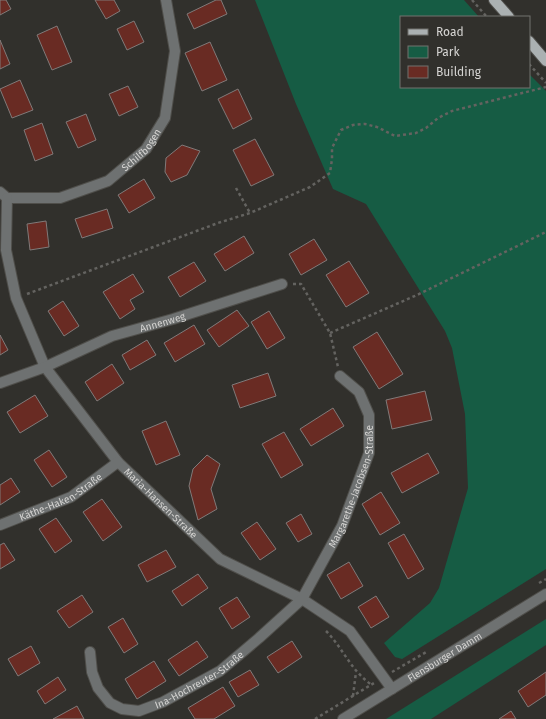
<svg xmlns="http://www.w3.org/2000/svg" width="546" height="719" font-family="'Fira Sans',sans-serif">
<rect width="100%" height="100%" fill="#31302c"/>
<g fill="#165c44">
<polygon points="255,0 464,0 479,17 401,17 401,87 529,87 529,74 546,91 546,569 402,659 395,657 384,643 430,603 439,588 468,488 465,414 452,348 445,331 366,204 333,189 296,104"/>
<polygon points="546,619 546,645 431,719 386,719"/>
</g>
<g fill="#692b23" stroke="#807a79">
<polygon points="0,0 6,0 11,9 0,15"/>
<polygon points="95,0 114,0 120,11 106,19"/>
<polygon points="216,0 221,0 227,14 194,29 187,14"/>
<polygon points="134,21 144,42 127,50 117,29"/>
<polygon points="57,26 72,62 52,70 37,35"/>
<polygon points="0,40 10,64 0,69"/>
<polygon points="210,42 227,80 202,91 185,53"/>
<polygon points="20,80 33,110 12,118 0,89"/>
<polygon points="128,86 138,107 119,116 109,94"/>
<polygon points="238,89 252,119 233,129 218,99"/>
<polygon points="86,114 96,140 78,148 66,122"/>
<polygon points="42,123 53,154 35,161 24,130"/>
<polygon points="255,139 274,175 251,186 233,150"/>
<polygon points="182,145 200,151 187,175 171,182 165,172 166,158"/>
<polygon points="144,179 155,198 129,213 118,195"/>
<polygon points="107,209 113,228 82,238 75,219"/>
<polygon points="46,221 49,247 30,250 27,224"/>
<polygon points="244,236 254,253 225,271 214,254"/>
<polygon points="314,239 327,260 301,275 289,254"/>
<polygon points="349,261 369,293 346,307 326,275"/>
<polygon points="194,262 206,281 180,297 168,277"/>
<polygon points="133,274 144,292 130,300 135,309 120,319 103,292"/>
<polygon points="63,301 79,326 64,336 48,311"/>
<polygon points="237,310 249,326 219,347 207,330"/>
<polygon points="269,311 285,338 267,349 251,322"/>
<polygon points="194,325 205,344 175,362 164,343"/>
<polygon points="377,332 403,374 379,389 353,347"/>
<polygon points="0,335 8,350 0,355"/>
<polygon points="147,340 156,355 130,370 122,355"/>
<polygon points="112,364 124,383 97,401 85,382"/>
<polygon points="268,373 276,396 240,408 232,385"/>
<polygon points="425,391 432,420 392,429 386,400"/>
<polygon points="35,395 48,416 20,433 7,412"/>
<polygon points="333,408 344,426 311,446 300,429"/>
<polygon points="166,421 180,455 156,465 142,431"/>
<polygon points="284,432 303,465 281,478 262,444"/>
<polygon points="49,450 67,477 52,487 34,460"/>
<polygon points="428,453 439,473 402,493 391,473"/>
<polygon points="207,455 220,464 211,489 217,509 198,520 189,486 193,469"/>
<polygon points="11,478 20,492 0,505 0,485"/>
<polygon points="381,492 400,523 380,535 362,504"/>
<polygon points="102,499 122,527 103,541 83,512"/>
<polygon points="301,514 312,534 298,542 286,523"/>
<polygon points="56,518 72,541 55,553 39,529"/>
<polygon points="257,522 276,549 260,560 241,533"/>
<polygon points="404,534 424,569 408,579 388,543"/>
<polygon points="4,543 15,560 0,569 0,545"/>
<polygon points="166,550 176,567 147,582 138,565"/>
<polygon points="349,562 363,586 341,599 327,575"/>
<polygon points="198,574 208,588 182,606 172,591"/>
<polygon points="82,595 93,612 69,628 57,611"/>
<polygon points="376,596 389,617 371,628 358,607"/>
<polygon points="237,597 250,617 232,629 219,608"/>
<polygon points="123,618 138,644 124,653 108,627"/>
<polygon points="197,641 208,657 179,676 168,660"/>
<polygon points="292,641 302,657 278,673 267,657"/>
<polygon points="31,646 40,663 18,676 8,659"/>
<polygon points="154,661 166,681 137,699 125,679"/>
<polygon points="250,670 259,685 238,697 229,682"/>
<polygon points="546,672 546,695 528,707 518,691"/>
<polygon points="58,677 66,690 45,704 37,691"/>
<polygon points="223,687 235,706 214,719 195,719 188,708"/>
<polygon points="77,706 84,719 53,719"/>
<polygon points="511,711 516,719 499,719"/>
</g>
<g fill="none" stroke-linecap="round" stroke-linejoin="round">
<g stroke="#4f4e4a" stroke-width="12">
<g id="minor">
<path id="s1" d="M0,192l7,6h53l48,-17 38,-32 19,-31 10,-67 -9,-51"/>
<path id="s2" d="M7,198l-1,52 10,48 29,69 73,95 102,97 82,40 48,32 42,58"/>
<path id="s3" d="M0,383l45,-16 67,-31 61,-17 109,-35"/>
<path id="s4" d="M0,525l71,-28 47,-35"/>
<path id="s5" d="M90,652l2,20 6,16 12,15 12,6 17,2 24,-9 57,-31 39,-33 43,-39 40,-73 27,-73v-38l-10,-23 -19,-16"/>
<path id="s6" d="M343,719l203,-125"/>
</g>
</g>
<g stroke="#4f4e4a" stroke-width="12">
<g id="major">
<polyline points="494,0 509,17"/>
<polyline points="529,41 546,61"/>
</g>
</g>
<g stroke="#646360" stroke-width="2.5" stroke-dasharray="3 3" stroke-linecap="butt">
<polyline points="472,0 487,17"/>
<polyline points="529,64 546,83"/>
<polyline points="236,188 250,213"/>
<polyline points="293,284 301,284 330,333 338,367"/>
<polyline points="27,294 218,223 250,213 310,187 330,173 332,159 332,148 341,130 353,125 365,124 377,127 395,136 416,133 426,128 438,118 452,111 546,87"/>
<polyline points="330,333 417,295 546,232"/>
<polyline points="539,583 546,579"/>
<path d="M326,631c17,17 25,40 46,54"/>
<polyline points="392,672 428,651"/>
<polyline points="353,696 356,672"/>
<polyline points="315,719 374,683"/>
</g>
<use href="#minor" stroke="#6e7171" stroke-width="10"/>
<use href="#major" stroke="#abb1b2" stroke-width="10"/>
</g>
<g text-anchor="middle" stroke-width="3.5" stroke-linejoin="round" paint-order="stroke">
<g font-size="10" fill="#d5d4d2" stroke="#31302c">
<text dy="4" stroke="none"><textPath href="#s1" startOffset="159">Schilfbogen</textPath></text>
<text dy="4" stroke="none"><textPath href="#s3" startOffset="174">Annenweg</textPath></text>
<text dy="4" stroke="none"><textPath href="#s5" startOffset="411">Margarethe-Jacobsen-Straße</textPath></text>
<text dy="4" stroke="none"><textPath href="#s4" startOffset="67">Käthe-Haken-Straße</textPath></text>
<text dy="4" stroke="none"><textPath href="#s2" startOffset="355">Maria-Hansen-Straße</textPath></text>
<text dy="4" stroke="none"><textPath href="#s6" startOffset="119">Flensburger Damm</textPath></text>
<text dy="4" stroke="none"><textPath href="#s5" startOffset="155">Ina-Hochreuter-Straße</textPath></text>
</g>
</g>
<rect x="400" y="16" width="130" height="72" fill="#31302c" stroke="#73726e"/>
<rect x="408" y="29" width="20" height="6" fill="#abb1b2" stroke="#73726e"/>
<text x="436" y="36" font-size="12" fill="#d5d4d2">Road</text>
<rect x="408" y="46" width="20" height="12" fill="#165c44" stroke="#73726e"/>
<text x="436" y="56" font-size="12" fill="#d5d4d2">Park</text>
<rect x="408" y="66" width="20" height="12" fill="#692b23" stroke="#73726e"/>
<text x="436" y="76" font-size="12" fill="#d5d4d2">Building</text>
</svg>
